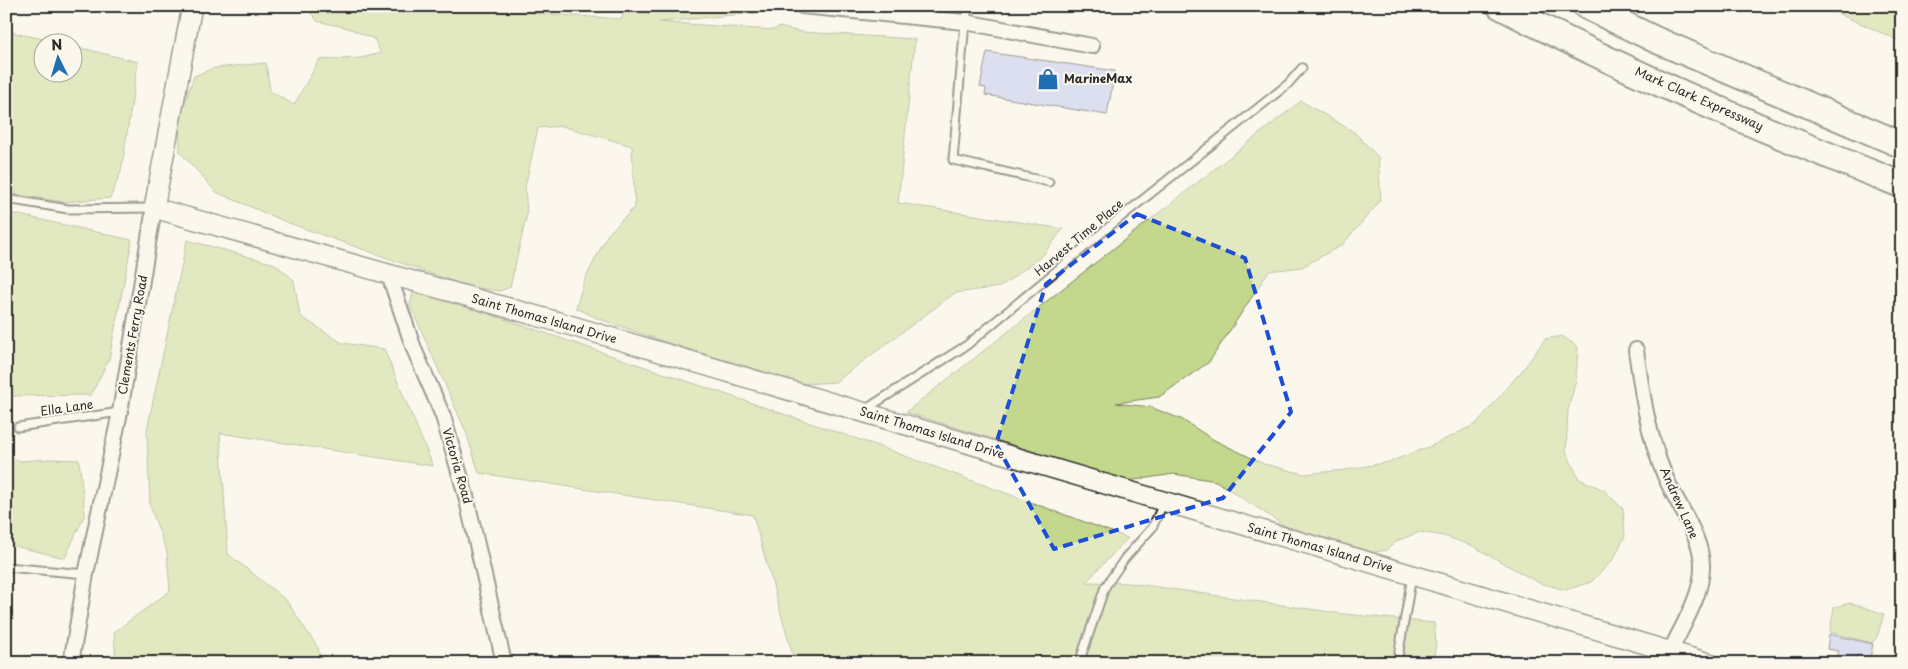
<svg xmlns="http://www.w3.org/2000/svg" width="1908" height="669" font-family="'Playpen Sans',sans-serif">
<rect width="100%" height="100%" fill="#fbf7ec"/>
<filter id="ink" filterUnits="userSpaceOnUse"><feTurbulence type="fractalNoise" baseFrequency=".02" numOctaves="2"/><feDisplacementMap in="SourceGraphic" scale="10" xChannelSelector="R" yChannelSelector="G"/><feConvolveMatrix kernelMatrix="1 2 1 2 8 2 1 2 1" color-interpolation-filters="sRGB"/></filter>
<g filter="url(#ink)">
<g fill="#c3d88d" stroke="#77825c">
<polygon points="306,6 427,6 622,19 624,6 764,6 765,12 659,22 773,30 779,27 802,32 915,39 898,203 1063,229 1043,255 1000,287 955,293 835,382 788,385 597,318 576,308 584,281 608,234 635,207 632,146 562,126 538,128 525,187 527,214 510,287 500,291 469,287 286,222 216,192 180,152 179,120 194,76 214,68 266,63 270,91 294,105 319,60 361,58 381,53 374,39 348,28 317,21"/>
<polygon points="1821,6 1902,6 1902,42"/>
<polygon points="6,31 57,42 42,42 42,72 72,72 73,46 138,62 121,172 110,198 63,202 6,193"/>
<polygon points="1301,101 1354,132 1378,157 1381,200 1342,245 1302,267 1269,271 1209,362 1159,397 1116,403 1150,407 1181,419 1214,440 1264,464 1304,474 1345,470 1389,462 1431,446 1476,424 1525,367 1545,339 1562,336 1578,347 1576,380 1568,410 1566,451 1579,479 1604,490 1623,509 1625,536 1613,560 1591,582 1565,590 1537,582 1473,546 1444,536 1420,532 1399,540 1386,550 1365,554 1299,535 1216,481 1174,474 1121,482 1085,472 1083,467 906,412"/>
<polygon points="6,212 132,240 109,359 91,395 6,396"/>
<polygon points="187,240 275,264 294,280 300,316 342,343 384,349 433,466 220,433 228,554 286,600 318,648 321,663 116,663 114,632 170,591 167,552 150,506 147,430"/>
<polygon points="413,293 439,297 878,446 1128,538 1086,582 1130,583 1344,614 1434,623 1436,643 1433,663 795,663 753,515 479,473 466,432 410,305"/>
<polygon points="6,455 20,461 50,459 79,460 85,514 65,558 6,544"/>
<polygon points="1850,603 1884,614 1877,637 1872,643 1830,632 1834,607"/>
</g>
<g fill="#b6c1f1" stroke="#2b2b2b">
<polygon points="987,52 1115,71 1107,115 985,95 986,88 980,87"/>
<polygon points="1829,634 1873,644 1870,658 1857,655 1855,663 1835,663 1838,651 1827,649"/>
</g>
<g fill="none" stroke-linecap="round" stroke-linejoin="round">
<g stroke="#2b2b2b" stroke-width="11">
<g id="service">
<polyline points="969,6 965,22 953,160 1049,182"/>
<polyline points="912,17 915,6"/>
<polyline points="6,199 68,209 154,208"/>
<polyline points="866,409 967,345 1116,221 1288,84 1302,68"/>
<polyline points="18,427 120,412"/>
<polyline points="6,567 86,574"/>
<polyline points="1079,663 1105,587 1125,558 1152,528 1164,502"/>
<polyline points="1397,663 1412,576"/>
</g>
</g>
<g stroke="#2b2b2b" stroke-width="18">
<g id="minor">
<polyline points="802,6 965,22 1092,46"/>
<polyline points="389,275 414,349 443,416 466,496 504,663"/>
<path d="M1636,350c6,43 12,86 29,126 11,27 38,62 37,91 0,29 -20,59 -32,85"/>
<polyline points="71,663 86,574 120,412 154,208"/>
</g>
</g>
<g stroke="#2b2b2b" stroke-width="22">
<polyline id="secondary" points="192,6 154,208 569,325 1709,663"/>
</g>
<g stroke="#2b2b2b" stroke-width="29">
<g id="motorway">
<path d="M1500,6c130,68 266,125 402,179"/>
<polyline points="1586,6 1654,39 1902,145"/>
</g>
</g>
<use href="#service" stroke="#fbf7ec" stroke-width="7"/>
<use href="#minor" stroke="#fbf7ec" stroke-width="14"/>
<use href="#secondary" stroke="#fbf7ec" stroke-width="19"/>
<use href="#motorway" stroke="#fbf7ec" stroke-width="25"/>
</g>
</g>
<path d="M0 0H1908V669H0ZM1137,214l108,44 46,154 -68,86 -169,51 -58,-105 50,-160z" fill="#fbf7ec" fill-opacity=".55" fill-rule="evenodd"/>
<path fill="none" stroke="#1d4ed8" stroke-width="4" stroke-dasharray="10 6" stroke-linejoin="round" d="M1137,214l108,44 46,154 -68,86 -169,51 -58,-105 50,-160z"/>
<defs>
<g id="shop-bare" transform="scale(1.725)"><path d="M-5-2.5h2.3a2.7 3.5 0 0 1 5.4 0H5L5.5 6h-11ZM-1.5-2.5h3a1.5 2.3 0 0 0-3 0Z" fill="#1f6fb2" stroke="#fbf7ec" stroke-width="2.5" paint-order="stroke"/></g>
</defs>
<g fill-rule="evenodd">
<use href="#shop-bare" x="1048" y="79"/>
</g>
<g text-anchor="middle" stroke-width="4" stroke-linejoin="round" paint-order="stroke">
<g font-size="12" font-weight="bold" fill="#2b2b2b" stroke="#fbf7ec" text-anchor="start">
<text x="1064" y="83">MarineMax</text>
</g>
<g font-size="12" fill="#2b2b2b" stroke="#fbf7ec">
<text transform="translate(1699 99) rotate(24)" y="4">Mark Clark Expressway</text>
<text transform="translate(1079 238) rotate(-40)" y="4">Harvest Time Place</text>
<text transform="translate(544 319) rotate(16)" y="4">Saint Thomas Island Drive</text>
<text transform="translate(133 335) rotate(-80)" y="4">Clements Ferry Road</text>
<text transform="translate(67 408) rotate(-8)" y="4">Ella Lane</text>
<text transform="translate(932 433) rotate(17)" y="4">Saint Thomas Island Drive</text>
<text transform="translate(457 466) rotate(74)" y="4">Victoria Road</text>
<text transform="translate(1679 503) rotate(66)" y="4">Andrew Lane</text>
<text transform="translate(1320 548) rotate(16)" y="4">Saint Thomas Island Drive</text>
</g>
</g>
<rect width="1908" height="669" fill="none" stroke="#fbf7ec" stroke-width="25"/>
<rect x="12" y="12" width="1883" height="644" fill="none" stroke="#2b2b2b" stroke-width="2" filter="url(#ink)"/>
<g transform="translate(58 58) rotate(355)"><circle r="24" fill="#fbf7ec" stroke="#a8a59f"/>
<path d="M0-4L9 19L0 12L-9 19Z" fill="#1f6fb2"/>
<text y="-8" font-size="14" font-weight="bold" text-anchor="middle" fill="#2b2b2b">N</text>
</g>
</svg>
